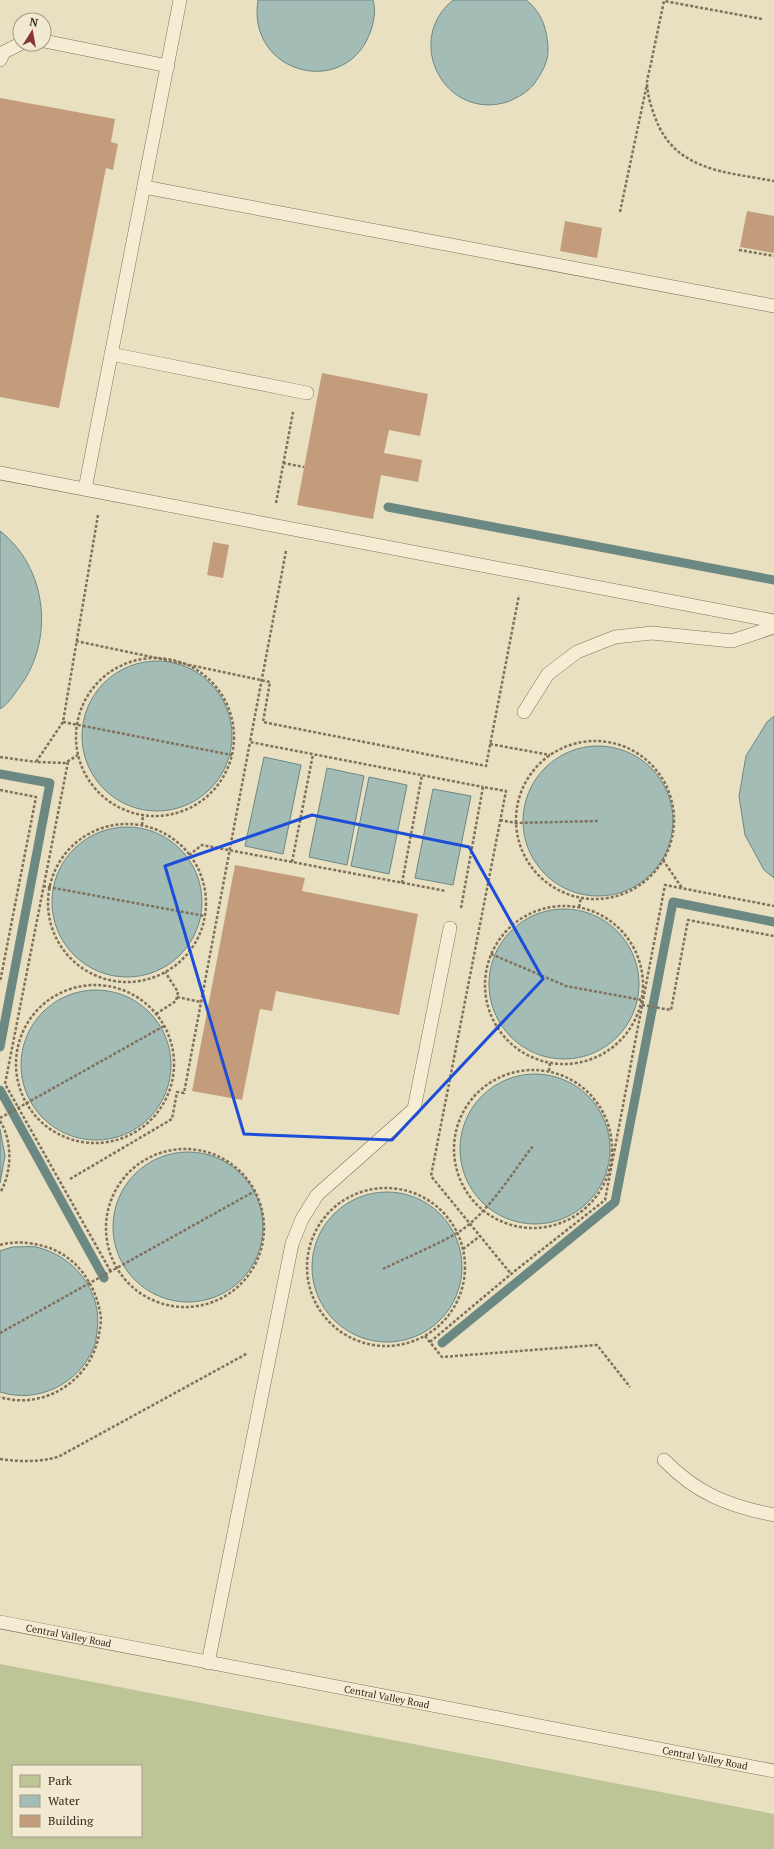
<svg xmlns="http://www.w3.org/2000/svg" width="774" height="1849" font-family="'PT Serif',serif">
<rect width="100%" height="100%" fill="#e9dfc1"/>
<path fill="#bdc597" fill-rule="evenodd" d="M0,1664l774,150v35h-774zM13,1766h128v70h-128z"/>
<g fill="#a3bcb6" stroke="#6c8883">
<path d="M258,0h115c3,9 1,21 -2,30 -23,70 -125,45 -113,-30z"/>
<path d="M453,0h73c16,12 22,31 22,51 0,12 -7,23 -14,33 -6,8 -17,14 -27,18 -62,19 -104,-61 -54,-102z"/>
<path d="M0,531c48,37 55,111 18,158 -5,7 -10,15 -18,20z"/>
<circle cx="157" cy="736" r="75"/>
<polygon points="774,716 774,878 764,870 745,835 739,796 746,756 767,722"/>
<circle cx="598" cy="821" r="75"/>
<polygon points="264,757 301,765 283,854 245,846"/>
<polygon points="327,768 364,776 347,865 309,857"/>
<polygon points="369,777 407,785 389,874 351,866"/>
<polygon points="433,789 471,796 453,885 415,878"/>
<circle cx="127" cy="902" r="75"/>
<circle cx="564" cy="984" r="75"/>
<circle cx="96" cy="1065" r="75"/>
<circle cx="535" cy="1149" r="75"/>
<polygon points="0,1129 5,1156 0,1183"/>
<circle cx="188" cy="1227" r="75"/>
<circle cx="387" cy="1267" r="75"/>
<path d="M12,1247c8,0 17,-1 24,0 39,9 67,45 61,85 -1,5 -1,11 -3,15 -15,37 -56,57 -94,45v-141z"/>
</g>
<g fill="none" stroke-linecap="round" stroke-linejoin="round">
<g stroke="#6c8883" stroke-width="9">
<polyline points="388,507 774,580"/>
<polyline points="0,774 50,783 0,1047"/>
<polyline points="0,1090 104,1278"/>
<polyline points="442,1343 615,1202 673,902 774,922"/>
</g>
</g>
<g fill="#c39d7b">
<polygon points="0,98 115,119 111,142 118,144 113,170 106,168 59,408 0,397"/>
<polygon points="747,211 774,216 774,253 740,247"/>
<polygon points="565,221 602,228 597,258 560,251"/>
<polygon points="322,373 428,394 420,436 389,430 384,453 422,460 418,482 381,475 373,519 297,505"/>
<polygon points="213,542 229,545 223,578 207,575"/>
<polygon points="235,865 305,878 302,891 418,914 399,1015 276,991 272,1011 260,1009 242,1100 192,1091"/>
</g>
<g fill="none" stroke-linecap="round" stroke-linejoin="round">
<g stroke="#80715b" stroke-width="14">
<g id="lane">
<polyline points="44,41 168,66"/>
<polyline points="0,60 4,52 20,44"/>
<polyline points="144,187 774,306"/>
<polyline points="111,354 307,393"/>
<polyline points="0,473 774,621"/>
<polyline points="85,489 180,0"/>
<polyline points="524,712 548,674 577,652 615,637 652,633 732,641 774,627"/>
<path d="M664,1460c33,34 65,46 110,55"/>
<path id="s1" d="M0,1622l774,149"/>
<polyline points="208,1663 292,1244 302,1219 317,1195 414,1109 450,928"/>
</g>
</g>
<g stroke="#80715b" stroke-width="2.5" stroke-dasharray="3 2" stroke-linecap="butt">
<path d="M762,19l-98,-18c-4,19 -8,38 -12,57 -1,7 -4,16 -5,24 0,11 4,25 8,35 19,54 71,55 119,64"/>
<polyline points="620,212 647,84"/>
<polyline points="739,250 774,256"/>
<polyline points="283,463 304,467"/>
<polyline points="276,503 293,412"/>
<polyline points="98,515 63,722 232,755"/>
<polyline points="286,551 250,742 483,787"/>
<polyline points="76,641 270,682 263,722 486,766 519,595"/>
<circle cx="155" cy="737" r="79"/>
<polyline points="63,722 36,762 65,763 78,755"/>
<circle cx="595" cy="820" r="79"/>
<polyline points="490,744 550,755"/>
<polyline points="0,757 36,762"/>
<polyline points="68,762 5,1084 111,1272"/>
<polyline points="0,790 36,797 0,982"/>
<polyline points="500,820 516,823 599,821"/>
<circle cx="127" cy="903" r="79"/>
<polyline points="142,825 143,815"/>
<polyline points="189,855 202,845 446,891"/>
<polyline points="663,860 682,888"/>
<polyline points="292,862 313,754"/>
<polyline points="402,883 422,775"/>
<circle cx="564" cy="985" r="79"/>
<polyline points="579,907 581,898"/>
<polyline points="461,908 483,787 506,791 431,1176 511,1274"/>
<polyline points="491,954 566,986 642,1000"/>
<circle cx="95" cy="1064" r="79"/>
<polyline points="177,997 201,1002"/>
<polyline points="642,1005 671,1010 688,920 774,936"/>
<polyline points="156,1014 176,1001 178,992 165,972"/>
<circle cx="533" cy="1149" r="79"/>
<polyline points="549,1071 550,1063"/>
<path d="M0,1121c13,21 12,51 0,72"/>
<circle cx="185" cy="1228" r="79"/>
<polyline points="70,1179 172,1119 177,1092 184,1093 250,742"/>
<circle cx="386" cy="1267" r="79"/>
<path d="M0,1245c17,-5 34,-2 50,3 15,6 29,17 37,31 8,12 12,25 14,39 0,5 -1,11 -2,16 -7,45 -54,77 -99,63"/>
<polyline points="463,1249 480,1236"/>
<path d="M383,1269c24,-12 50,-22 74,-36 31,-19 54,-59 76,-87"/>
<polyline points="425,1336 442,1357 597,1345 630,1387"/>
<polyline points="430,1342 511,1274 605,1200 665,885 774,906"/>
<path d="M0,1459c20,3 38,3 58,-2l190,-104"/>
</g>
<use href="#lane" stroke="#f5edd3" stroke-width="13"/>
<g stroke="#80715b" stroke-width="2.5" stroke-dasharray="3 2" stroke-linecap="butt">
<polyline points="43,886 205,916"/>
<polyline points="0,1118 164,1026"/>
<polyline points="0,1333 255,1191"/>
</g>
</g>
<path fill="none" stroke="#1d4ed8" stroke-width="3" stroke-linejoin="round" d="M312,815l157,32 74,132 -151,161 -148,-6 -79,-268z"/>
<g text-anchor="middle" stroke-width="4" stroke-linejoin="round" paint-order="stroke">
<g font-size="10" fill="#32281d" stroke="#f1e9d0">
<text dy="4" stroke="none"><textPath href="#s1" startOffset="70">Central Valley Road</textPath></text>
<text dy="4" stroke="none"><textPath href="#s1" startOffset="394">Central Valley Road</textPath></text>
<text dy="4" stroke="none"><textPath href="#s1" startOffset="718">Central Valley Road</textPath></text>
</g>
</g>
<rect x="12" y="1765" width="130" height="72" fill="#f1e9d0" stroke="#a59c88"/>
<rect x="20" y="1775" width="20" height="12" fill="#bdc597" stroke="#a59c88"/>
<text x="48" y="1785" font-size="12" fill="#32281d">Park</text>
<rect x="20" y="1795" width="20" height="12" fill="#a3bcb6" stroke="#a59c88"/>
<text x="48" y="1805" font-size="12" fill="#32281d">Water</text>
<rect x="20" y="1815" width="20" height="12" fill="#c39d7b" stroke="#a59c88"/>
<text x="48" y="1825" font-size="12" fill="#32281d">Building</text>
<g transform="translate(32 32) rotate(11)"><circle r="19" fill="#f1e9d0" stroke="#a59c88"/>
<path d="M0-3L7 15L0 10L-7 15Z" fill="#893531"/>
<text y="-6" font-size="11" font-weight="bold" text-anchor="middle" fill="#32281d">N</text>
</g>
</svg>
